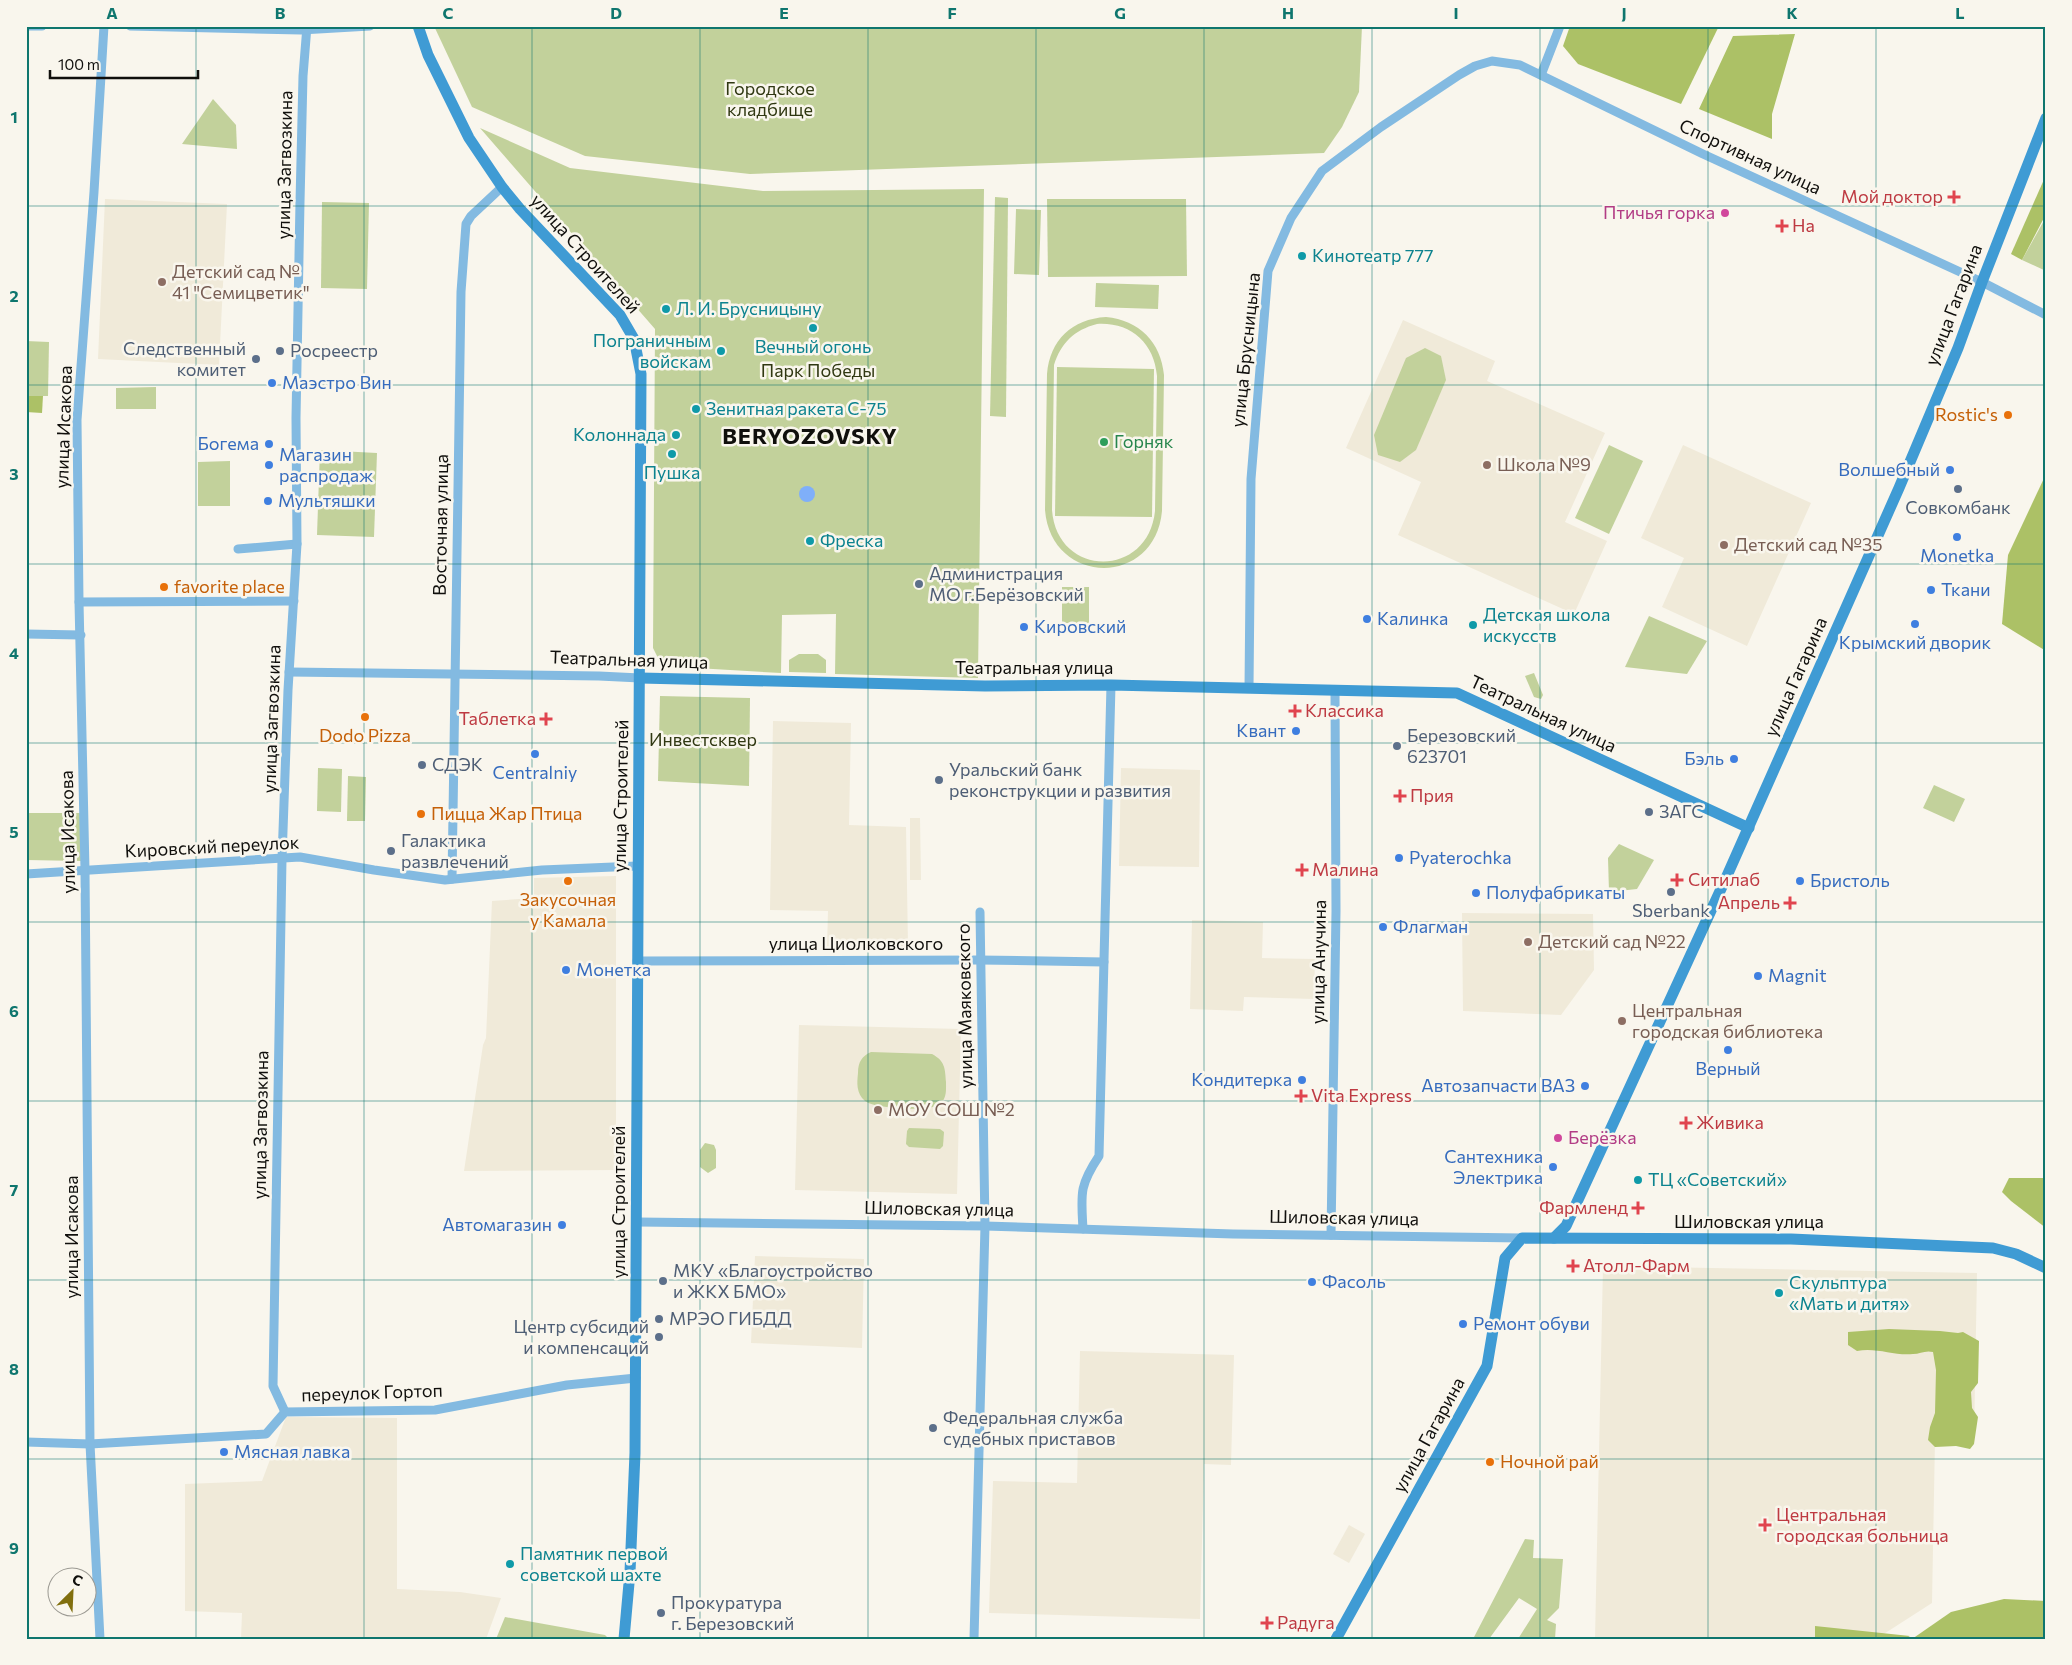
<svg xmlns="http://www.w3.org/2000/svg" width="2072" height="1665" font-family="Commissioner,sans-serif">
<rect width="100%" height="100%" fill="#f9f6ed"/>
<g fill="#f0ead9">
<polygon points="105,199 227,204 219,365 98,359"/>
<polygon points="1403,320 1495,361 1487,381 1605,433 1565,522 1607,541 1574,614 1398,535 1421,482 1346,448"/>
<polygon points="1683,445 1811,503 1747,646 1662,607 1684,558 1641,538"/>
<polygon points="773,721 851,723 849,825 906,827 908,946 827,947 828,911 770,910"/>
<polygon points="1121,768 1200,770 1199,867 1119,866"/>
<polygon points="910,818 920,818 921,880 910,880"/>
<polygon points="616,876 616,1170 464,1171 483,1045 486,1038 492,901 534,898 534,878"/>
<polygon points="1462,913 1593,914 1594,970 1561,1015 1463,1011"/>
<polygon points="1192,920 1263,922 1262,958 1315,959 1314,999 1244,997 1243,1011 1190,1009"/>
<polygon points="799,1025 961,1029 957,1194 795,1190"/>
<polygon points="755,1256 864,1259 862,1348 751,1343"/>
<polygon points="1603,1266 1977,1273 1974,1439 1935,1439 1932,1603 1876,1639 1595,1639"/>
<polygon points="1080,1351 1234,1355 1231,1465 1204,1464 1200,1619 989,1613 993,1481 1077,1483"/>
<polygon points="286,1417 397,1418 397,1589 460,1592 501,1598 486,1639 241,1639 242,1613 185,1611 185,1484 262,1481"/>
<polygon points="1349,1525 1365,1534 1349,1563 1333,1554"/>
</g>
<g fill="#c2d19b" fill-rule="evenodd">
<polygon points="434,26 1362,26 1359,92 1342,127 1324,153 750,174 585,156 472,107"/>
<polygon points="213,99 236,125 237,149 182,144"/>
<polygon points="480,128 570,168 763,191 984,189 978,678 835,674 836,614 782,615 781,673 662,666 653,648 655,329"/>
<polygon points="995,197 1008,198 1006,417 990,416"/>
<polygon points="1047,199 1186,199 1187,276 1048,277"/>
<polygon points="322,202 369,203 367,289 321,288"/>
<polygon points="1016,209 1041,210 1039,275 1014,274"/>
<polygon points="2046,217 2046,271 2022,260"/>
<polygon points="1096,283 1159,285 1158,309 1095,307"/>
<path d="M1106,317c33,3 55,25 58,58l-2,136c-7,77 -111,75 -117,-1l2,-136c3,-34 25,-55 59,-57zM1097,324c33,-2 57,18 60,52l-2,135c-7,68 -98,67 -103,-1l2,-145c7,-22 20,-35 43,-41z"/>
<polygon points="26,341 49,342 48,396 26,396"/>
<polygon points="1425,348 1441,356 1446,380 1416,450 1400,462 1378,455 1374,435 1406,358"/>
<polygon points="1057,367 1154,369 1152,517 1055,516"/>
<polygon points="156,387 156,409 116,409 116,388"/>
<polygon points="1609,445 1643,461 1609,534 1575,518"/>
<polygon points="320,450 377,453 374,537 317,535"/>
<polygon points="230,461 230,506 198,506 198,462"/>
<polygon points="1062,587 1089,587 1089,624 1062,623"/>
<polygon points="1649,616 1707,641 1687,674 1625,667"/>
<polygon points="799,654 818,654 826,660 826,673 789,672 789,660"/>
<polygon points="1534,673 1543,695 1541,699 1534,697 1525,676"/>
<polygon points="660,696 750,698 749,786 658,781"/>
<polygon points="318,768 342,769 341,812 317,811"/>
<polygon points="348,776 366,777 365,821 347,821"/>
<polygon points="1934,785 1965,799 1954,822 1923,808"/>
<polygon points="26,813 80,813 81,861 26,860"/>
<polygon points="1619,844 1654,860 1637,889 1609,892 1608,858"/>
<path d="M871,1052l61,2c13,7 13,14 14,28 0,8 1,16 -6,22 -9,8 -65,5 -75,-3 -9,-8 -8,-18 -7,-28 0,-11 4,-17 13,-21z"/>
<polygon points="909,1128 940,1129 944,1132 943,1146 940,1149 909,1147 906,1144 907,1131"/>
<polygon points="705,1143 714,1145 716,1150 716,1168 708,1173 700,1167 700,1150"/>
<polygon points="1525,1539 1534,1540 1533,1558 1563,1559 1559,1608 1547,1620 1556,1624 1555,1639 1518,1639 1537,1609 1519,1598 1489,1639 1473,1639"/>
<polygon points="505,1617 605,1635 609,1639 496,1639"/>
</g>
<g fill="#acc166">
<polygon points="1570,26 1719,26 1681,104 1578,64 1563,46"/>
<polygon points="1795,34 1772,114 1772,139 1699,109 1733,36"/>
<polygon points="2046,175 2046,214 2022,260 2011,254"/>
<polygon points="26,396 43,396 42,413 26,412"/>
<polygon points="2046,474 2046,651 2002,624 2008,555"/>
<polygon points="2009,1178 2046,1178 2046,1228 2011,1201 2002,1192"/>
<path d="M1889,1329l51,2 18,2 5,-1 16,9 -1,42 -7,9 1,16 6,9 -4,27 -4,5 -14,-3 -21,1 -7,-7 2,-13 5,-14 1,-43 -3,-18c-8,-2 -13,2 -20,2 -19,2 -37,-7 -56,-3l-9,-6v-13z"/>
<polygon points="2004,1599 2046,1601 2046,1639 1912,1639 1951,1612"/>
<polygon points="1815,1626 1910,1636 1905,1639 1815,1639"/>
</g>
<circle fill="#7faff9" cx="807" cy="494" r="8"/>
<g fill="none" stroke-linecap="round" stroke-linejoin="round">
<g stroke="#83bae1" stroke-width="9">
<polyline points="26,26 42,26"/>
<polyline points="130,26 301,30 370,26"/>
<polyline points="1541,75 1560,26"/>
<polyline points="238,549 297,544"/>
<polyline points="79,602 294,601"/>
<polyline points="26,634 81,635"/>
<polyline points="289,672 599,676 640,678"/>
<polyline points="1249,688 1251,479 1268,271 1291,218 1322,171 1381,127 1459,75 1475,66 1492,61 1520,65 1703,154 1982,282 2046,315"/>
<polyline points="26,874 300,857 374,870 445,880 542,870 637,866"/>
<polyline points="452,879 461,292 466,224 471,216 502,187"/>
<polyline points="637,961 979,960 1104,962"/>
<polyline points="638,1222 985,1226 1233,1234 1522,1238"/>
<path d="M1083,1229c-2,-35 -4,-43 16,-73l12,-471"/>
<polyline points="1331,1235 1336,911 1335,690"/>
<polyline points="285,1412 273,1386 282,859 288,690 297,544 296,418 300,202 303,76 307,26"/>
<polyline points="26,1442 90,1444 266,1434 285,1412 435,1410 567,1385 636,1378"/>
<polyline points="100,1639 90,1444 85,870 79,602 77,420 94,192 104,26"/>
<polyline points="974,1639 985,1226 980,912"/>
</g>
<g stroke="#3f9bd4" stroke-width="11">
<polyline points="418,26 428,55 469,138 502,187 520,209 620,315 634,339 641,374 635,1453 630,1572 624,1639"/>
<polyline points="640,678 985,686 1111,685 1457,693 1749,828"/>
<polyline points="1554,1238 1566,1226 1726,878 1899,488 1958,348 1982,282 2046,118"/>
<polyline points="1336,1639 1487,1366 1505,1258 1522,1238 1791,1239 1993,1248 2016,1254 2046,1268"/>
</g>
</g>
<path fill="none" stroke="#0f766e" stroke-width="1" stroke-opacity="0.55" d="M196,26v1613M364,26v1613M532,26v1613M700,26v1613M868,26v1613M1036,26v1613M1204,26v1613M1372,26v1613M1540,26v1613M1708,26v1613M1876,26v1613M26,206h2020M26,385h2020M26,564h2020M26,743h2020M26,922h2020M26,1101h2020M26,1280h2020M26,1459h2020"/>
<g fill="#e0444e" stroke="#f9f6ed" stroke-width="2">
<path d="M1951.5 189.5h5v5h5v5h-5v5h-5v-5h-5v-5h5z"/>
<path d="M1779.5 218.5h5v5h5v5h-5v5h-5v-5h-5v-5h5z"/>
<path d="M1292.5 703.5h5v5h5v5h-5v5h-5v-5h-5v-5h5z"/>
<path d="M543.5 711.5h5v5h5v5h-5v5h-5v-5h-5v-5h5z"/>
<path d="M1397.5 788.5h5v5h5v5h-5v5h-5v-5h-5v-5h5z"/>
<path d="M1299.5 862.5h5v5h5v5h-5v5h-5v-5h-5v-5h5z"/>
<path d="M1674.5 872.5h5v5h5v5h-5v5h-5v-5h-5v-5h5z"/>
<path d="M1787.5 895.5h5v5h5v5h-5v5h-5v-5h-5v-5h5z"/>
<path d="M1298.5 1088.5h5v5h5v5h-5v5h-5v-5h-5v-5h5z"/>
<path d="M1683.5 1115.5h5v5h5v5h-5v5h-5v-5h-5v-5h5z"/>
<path d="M1635.5 1200.5h5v5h5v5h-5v5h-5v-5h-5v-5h5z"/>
<path d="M1570.5 1258.5h5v5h5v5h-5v5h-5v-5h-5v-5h5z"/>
<path d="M1762.5 1517.5h5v5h5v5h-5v5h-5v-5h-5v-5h5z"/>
<path d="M1264.5 1615.5h5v5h5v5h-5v5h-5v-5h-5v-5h5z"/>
</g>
<g fill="#d1479c" stroke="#f9f6ed" stroke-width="2">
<circle cx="1725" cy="213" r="5"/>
<circle cx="1558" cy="1138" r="5"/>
</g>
<g fill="#0f9aa8" stroke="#f9f6ed" stroke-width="2">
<circle cx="1302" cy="256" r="5"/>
<circle cx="666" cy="309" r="5"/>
<circle cx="813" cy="328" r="5"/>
<circle cx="721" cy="351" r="5"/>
<circle cx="696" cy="409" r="5"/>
<circle cx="676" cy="435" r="5"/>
<circle cx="672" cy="454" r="5"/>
<circle cx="810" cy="541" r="5"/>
<circle cx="1473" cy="625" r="5"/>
<circle cx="1638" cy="1180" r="5"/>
<circle cx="1779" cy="1293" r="5"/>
<circle cx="510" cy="1564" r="5"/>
</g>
<g fill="#8d6e63" stroke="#f9f6ed" stroke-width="2">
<circle cx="162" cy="282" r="5"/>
<circle cx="1487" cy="465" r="5"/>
<circle cx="1724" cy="545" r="5"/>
<circle cx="1528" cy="942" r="5"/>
<circle cx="1622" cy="1021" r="5"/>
<circle cx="878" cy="1110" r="5"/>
</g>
<g fill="#5c6f8a" stroke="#f9f6ed" stroke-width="2">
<circle cx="280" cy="351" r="5"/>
<circle cx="256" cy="359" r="5"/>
<circle cx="1958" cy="489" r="5"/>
<circle cx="919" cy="584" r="5"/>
<circle cx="1397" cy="746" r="5"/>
<circle cx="422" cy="765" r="5"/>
<circle cx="939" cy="780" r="5"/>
<circle cx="1649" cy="812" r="5"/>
<circle cx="391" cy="851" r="5"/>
<circle cx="1671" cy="892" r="5"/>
<circle cx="663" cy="1281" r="5"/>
<circle cx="659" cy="1319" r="5"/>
<circle cx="659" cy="1337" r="5"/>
<circle cx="933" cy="1428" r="5"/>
<circle cx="661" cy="1613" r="5"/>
</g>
<g fill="#3f7fe0" stroke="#f9f6ed" stroke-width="2">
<circle cx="272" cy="383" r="5"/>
<circle cx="269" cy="444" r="5"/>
<circle cx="269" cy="465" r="5"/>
<circle cx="1950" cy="470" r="5"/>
<circle cx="268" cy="501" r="5"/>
<circle cx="1957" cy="537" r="5"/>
<circle cx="1931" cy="590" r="5"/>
<circle cx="1367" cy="619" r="5"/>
<circle cx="1915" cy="624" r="5"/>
<circle cx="1024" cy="627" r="5"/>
<circle cx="1296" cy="731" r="5"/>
<circle cx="535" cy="754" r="5"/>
<circle cx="1734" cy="759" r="5"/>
<circle cx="1399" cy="858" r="5"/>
<circle cx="1800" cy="881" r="5"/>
<circle cx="1476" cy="893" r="5"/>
<circle cx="1383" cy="927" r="5"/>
<circle cx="566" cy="970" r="5"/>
<circle cx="1758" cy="976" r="5"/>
<circle cx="1728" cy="1050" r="5"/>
<circle cx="1302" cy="1080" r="5"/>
<circle cx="1585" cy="1086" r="5"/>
<circle cx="1553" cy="1167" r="5"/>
<circle cx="562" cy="1225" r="5"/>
<circle cx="1312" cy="1282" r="5"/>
<circle cx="1463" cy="1324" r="5"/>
<circle cx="224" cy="1452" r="5"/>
</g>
<g fill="#e8710a" stroke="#f9f6ed" stroke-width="2">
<circle cx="2008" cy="415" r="5"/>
<circle cx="164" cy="587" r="5"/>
<circle cx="365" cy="717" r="5"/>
<circle cx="421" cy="814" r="5"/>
<circle cx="568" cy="881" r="5"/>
<circle cx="1490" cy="1462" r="5"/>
</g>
<circle fill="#2e9e5b" stroke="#f9f6ed" stroke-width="2" cx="1104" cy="442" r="5"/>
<g text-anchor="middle" stroke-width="5" stroke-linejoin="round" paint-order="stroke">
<g font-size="18" fill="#303812" stroke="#f9f6ed">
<text x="770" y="95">Городское<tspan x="770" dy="21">кладбище</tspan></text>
<text x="818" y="377">Парк Победы</text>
<text x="703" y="746">Инвестсквер</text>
</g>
<g font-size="18" fill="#100f0c" stroke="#f9f6ed">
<text transform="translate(1750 157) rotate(25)" y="6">Спортивная улица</text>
<text transform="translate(285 165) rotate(-89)" y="6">улица Загвозкина</text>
<text transform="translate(585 254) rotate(48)" y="6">улица Строителей</text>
<text transform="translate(1954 305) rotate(-69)" y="6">улица Гагарина</text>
<text transform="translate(1246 350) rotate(-84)" y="6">улица Брусницына</text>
<text transform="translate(64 427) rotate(-88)" y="6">улица Исакова</text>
<text transform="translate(441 525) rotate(-89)" y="6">Восточная улица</text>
<text transform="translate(629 660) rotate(2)" y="6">Театральная улица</text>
<text x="1034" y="674">Театральная улица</text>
<text transform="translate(1796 677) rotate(-66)" y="6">улица Гагарина</text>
<text transform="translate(1543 714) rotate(25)" y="6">Театральная улица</text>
<text transform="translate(272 719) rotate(-88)" y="6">улица Загвозкина</text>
<text transform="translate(621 796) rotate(-89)" y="6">улица Строителей</text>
<text transform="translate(68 832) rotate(-91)" y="6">улица Исакова</text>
<text transform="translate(212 847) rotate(-3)" y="6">Кировский переулок</text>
<text x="856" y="950">улица Циолковского</text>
<text transform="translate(1319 962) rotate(-89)" y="6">улица Анучина</text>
<text transform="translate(965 1006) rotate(-91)" y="6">улица Маяковского</text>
<text transform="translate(261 1125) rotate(-89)" y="6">улица Загвозкина</text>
<text transform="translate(619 1202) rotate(-90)" y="6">улица Строителей</text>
<text transform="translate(939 1209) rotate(1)" y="6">Шиловская улица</text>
<text transform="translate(1344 1218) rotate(1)" y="6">Шиловская улица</text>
<text x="1749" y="1228">Шиловская улица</text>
<text transform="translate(72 1237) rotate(-90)" y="6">улица Исакова</text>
<text transform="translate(372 1393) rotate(-2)" y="6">переулок Гортоп</text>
<text transform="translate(1429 1435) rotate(-61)" y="6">улица Гагарина</text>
</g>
<g font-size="18" fill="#be3a42" stroke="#f9f6ed" text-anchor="start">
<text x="1943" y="203" text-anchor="end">Мой доктор</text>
<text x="1792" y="232">На</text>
<text x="1305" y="717">Классика</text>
<text x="536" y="725" text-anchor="end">Таблетка</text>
<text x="1410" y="802">Прия</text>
<text x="1312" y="876">Малина</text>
<text x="1688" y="886">Ситилаб</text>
<text x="1780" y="909" text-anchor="end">Апрель</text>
<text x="1311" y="1102">Vita Express</text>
<text x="1696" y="1129">Живика</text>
<text x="1628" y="1214" text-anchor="end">Фармленд</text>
<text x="1583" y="1272">Атолл-Фарм</text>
<text x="1776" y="1521">Центральная<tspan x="1776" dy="21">городская больница</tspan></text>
<text x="1277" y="1629">Радуга</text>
</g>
<g font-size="18" fill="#b23c85" stroke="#f9f6ed" text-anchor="end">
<text x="1715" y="219">Птичья горка</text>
<text x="1568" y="1144" text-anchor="start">Берёзка</text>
</g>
<g font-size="18" fill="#0d838f" stroke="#f9f6ed" text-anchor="start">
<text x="1312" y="262">Кинотеатр 777</text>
<text x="676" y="315">Л. И. Брусницыну</text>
<text x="711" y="347" text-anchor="end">Пограничным<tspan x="711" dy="21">войскам</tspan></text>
<text x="813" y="353" text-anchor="middle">Вечный огонь</text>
<text x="706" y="415">Зенитная ракета С-75</text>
<text x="666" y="441" text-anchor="end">Колоннада</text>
<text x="672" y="479" text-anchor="middle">Пушка</text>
<text x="820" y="547">Фреска</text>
<text x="1483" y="621">Детская школа<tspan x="1483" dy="21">искусств</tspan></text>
<text x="1648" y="1186">ТЦ «Советский»</text>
<text x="1789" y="1289">Скульптура<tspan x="1789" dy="21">«Мать и дитя»</tspan></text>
<text x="520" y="1560">Памятник первой<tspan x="520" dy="21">советской шахте</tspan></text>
</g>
<g font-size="18" fill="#785e54" stroke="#f9f6ed" text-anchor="start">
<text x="172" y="278">Детский сад №<tspan x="172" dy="21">41 "Семицветик"</tspan></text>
<text x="1497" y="471">Школа №9</text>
<text x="1734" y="551">Детский сад №35</text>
<text x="1538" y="948">Детский сад №22</text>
<text x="1632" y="1017">Центральная<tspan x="1632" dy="21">городская библиотека</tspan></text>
<text x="888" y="1116">МОУ СОШ №2</text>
</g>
<g font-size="18" fill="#4e5e75" stroke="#f9f6ed" text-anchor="start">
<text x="246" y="355" text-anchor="end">Следственный<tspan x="246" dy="21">комитет</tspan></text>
<text x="290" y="357">Росреестр</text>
<text x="1958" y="514" text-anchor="middle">Совкомбанк</text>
<text x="929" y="580">Администрация<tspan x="929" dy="21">МО г.Берёзовский</tspan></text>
<text x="1407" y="742">Березовский<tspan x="1407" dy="21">623701</tspan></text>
<text x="432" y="771">СДЭК</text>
<text x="949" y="776">Уральский банк<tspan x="949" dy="21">реконструкции и развития</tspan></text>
<text x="1659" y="818">ЗАГС</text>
<text x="401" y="847">Галактика<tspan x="401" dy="21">развлечений</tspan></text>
<text x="1671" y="917" text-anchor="middle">Sberbank</text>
<text x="673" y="1277">МКУ «Благоустройство<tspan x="673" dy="21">и ЖКХ БМО»</tspan></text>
<text x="669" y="1325">МРЭО ГИБДД</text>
<text x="649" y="1333" text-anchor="end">Центр субсидий<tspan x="649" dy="21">и компенсаций</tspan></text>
<text x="943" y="1424">Федеральная служба<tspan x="943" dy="21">судебных приставов</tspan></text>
<text x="671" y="1609">Прокуратура<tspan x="671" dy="21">г. Березовский</tspan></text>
</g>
<g font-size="18" fill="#366cbe" stroke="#f9f6ed" text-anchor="start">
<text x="282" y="389">Маэстро Вин</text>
<text x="259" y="450" text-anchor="end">Богема</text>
<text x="279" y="461">Магазин<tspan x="279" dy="21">распродаж</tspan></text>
<text x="1940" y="476" text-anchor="end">Волшебный</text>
<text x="278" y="507">Мультяшки</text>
<text x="1957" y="562" text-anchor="middle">Monetka</text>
<text x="1941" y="596">Ткани</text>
<text x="1377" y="625">Калинка</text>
<text x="1034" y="633">Кировский</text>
<text x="1915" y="649" text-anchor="middle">Крымский дворик</text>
<text x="1286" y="737" text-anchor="end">Квант</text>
<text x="1724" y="765" text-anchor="end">Бэль</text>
<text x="535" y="779" text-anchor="middle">Centralniy</text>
<text x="1409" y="864">Pyaterochka</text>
<text x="1810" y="887">Бристоль</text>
<text x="1486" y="899">Полуфабрикаты</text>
<text x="1393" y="933">Флагман</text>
<text x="576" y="976">Монетка</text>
<text x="1768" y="982">Magnit</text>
<text x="1728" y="1075" text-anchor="middle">Верный</text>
<text x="1292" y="1086" text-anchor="end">Кондитерка</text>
<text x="1575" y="1092" text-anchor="end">Автозапчасти ВАЗ</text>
<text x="1543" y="1163" text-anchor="end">Сантехника<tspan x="1543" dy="21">Электрика</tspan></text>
<text x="552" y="1231" text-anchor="end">Автомагазин</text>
<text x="1322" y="1288">Фасоль</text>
<text x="1473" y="1330">Ремонт обуви</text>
<text x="234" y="1458">Мясная лавка</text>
</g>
<g font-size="18" fill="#c56008" stroke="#f9f6ed" text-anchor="start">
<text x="1998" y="421" text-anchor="end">Rostic's</text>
<text x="174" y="593">favorite place</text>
<text x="365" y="742" text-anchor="middle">Dodo Pizza</text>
<text x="431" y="820">Пицца Жар Птица</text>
<text x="568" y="906" text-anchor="middle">Закусочная<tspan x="568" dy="21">у Камала</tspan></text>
<text x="1500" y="1468">Ночной рай</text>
</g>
<g font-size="18" fill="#27864d" stroke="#f9f6ed" text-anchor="start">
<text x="1114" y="448">Горняк</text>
</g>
<g font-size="22" font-weight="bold" letter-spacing="1" fill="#100f0c" stroke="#f9f6ed">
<text x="810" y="444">BERYOZOVSKY</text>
</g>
</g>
<rect width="2072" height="1665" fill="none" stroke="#f9f6ed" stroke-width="55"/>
<g transform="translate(72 1592) rotate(24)"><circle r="24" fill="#f9f6ed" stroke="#9c9a93"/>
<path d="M0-4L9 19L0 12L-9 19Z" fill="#816f0e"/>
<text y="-8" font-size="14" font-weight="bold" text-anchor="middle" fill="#100f0c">С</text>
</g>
<path d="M50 70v8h148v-8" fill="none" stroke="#100f0c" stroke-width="2.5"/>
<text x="58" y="70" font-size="15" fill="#100f0c" stroke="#f9f6ed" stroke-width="4" paint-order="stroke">100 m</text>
<rect x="28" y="28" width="2016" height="1610" fill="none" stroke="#0f766e" stroke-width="2"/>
<g font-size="16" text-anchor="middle" font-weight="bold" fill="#0f766e">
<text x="112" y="19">A</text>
<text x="280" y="19">B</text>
<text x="448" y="19">C</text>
<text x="616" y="19">D</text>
<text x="784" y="19">E</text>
<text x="952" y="19">F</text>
<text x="1120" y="19">G</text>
<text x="1288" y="19">H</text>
<text x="1456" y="19">I</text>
<text x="1624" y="19">J</text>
<text x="1792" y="19">K</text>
<text x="1960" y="19">L</text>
<text x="14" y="123">1</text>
<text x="14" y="302">2</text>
<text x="14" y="480">3</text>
<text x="14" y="659">4</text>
<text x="14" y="838">5</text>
<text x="14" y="1017">6</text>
<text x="14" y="1196">7</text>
<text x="14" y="1375">8</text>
<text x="14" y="1554">9</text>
</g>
</svg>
